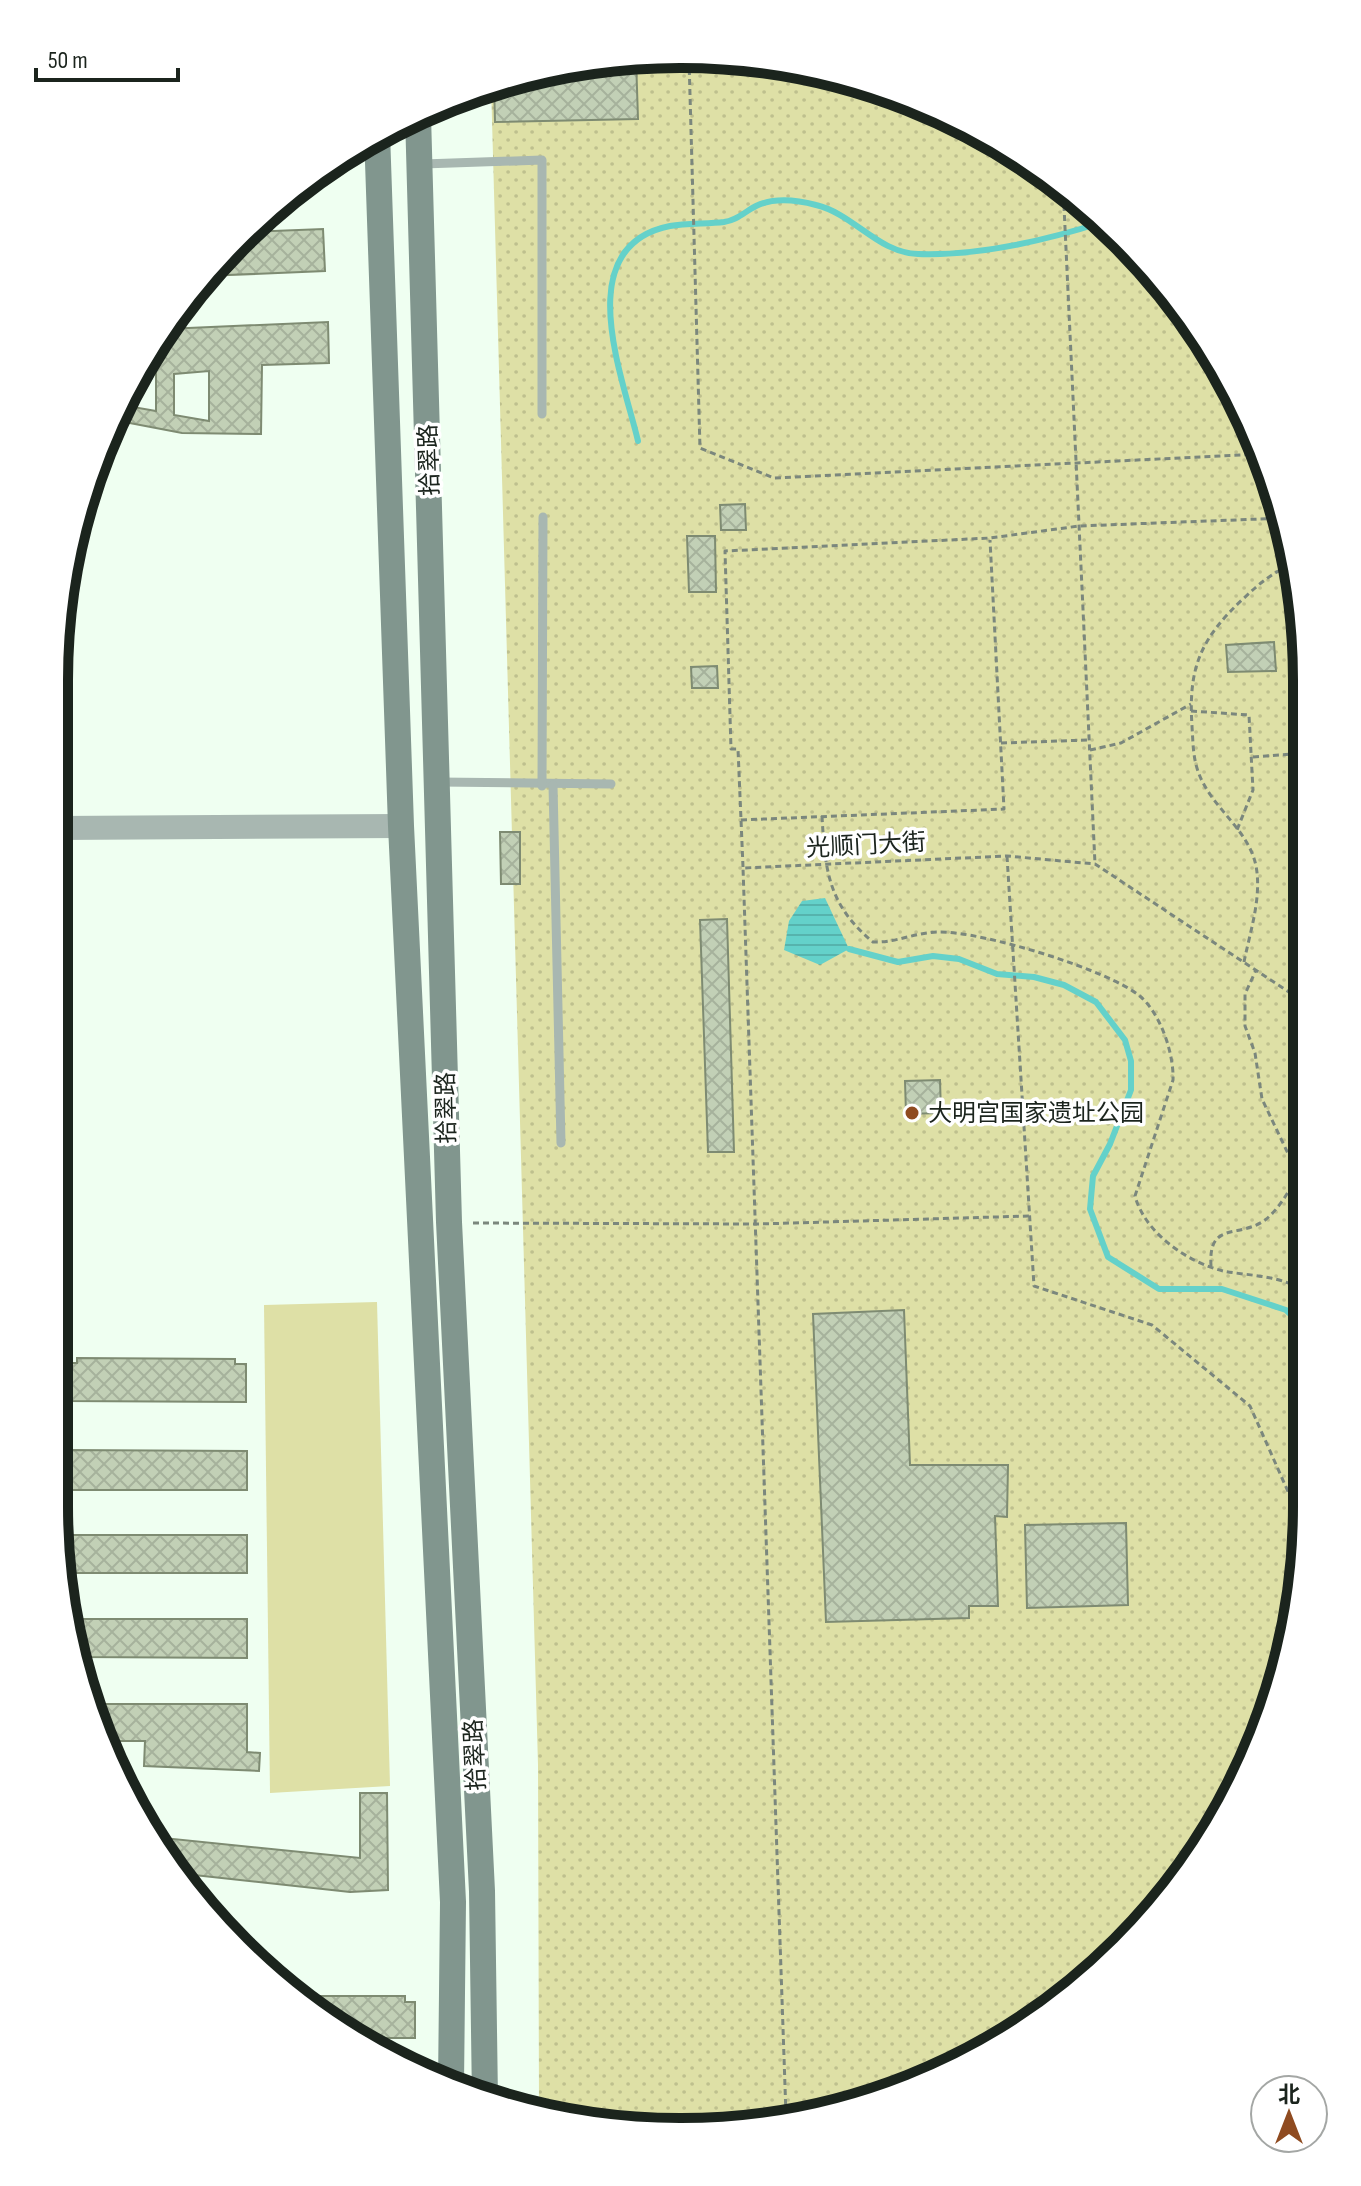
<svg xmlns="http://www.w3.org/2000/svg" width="1361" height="2186" font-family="'Sofia Sans Condensed','Noto Sans SC',sans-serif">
<defs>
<pattern id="park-dots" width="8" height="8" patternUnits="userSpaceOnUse" patternTransform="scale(2)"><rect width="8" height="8" fill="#dee0a6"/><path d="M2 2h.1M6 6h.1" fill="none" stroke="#bec08e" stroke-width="1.8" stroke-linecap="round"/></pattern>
<pattern id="water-rules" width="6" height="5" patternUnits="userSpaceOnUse" patternTransform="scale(2)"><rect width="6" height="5" fill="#64d1ca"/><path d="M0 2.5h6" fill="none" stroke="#56b3ad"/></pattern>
<pattern id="building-cross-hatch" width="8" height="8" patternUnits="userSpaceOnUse" patternTransform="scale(2)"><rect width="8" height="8" fill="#c2d0b6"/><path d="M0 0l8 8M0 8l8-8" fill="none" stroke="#a6b29c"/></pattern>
</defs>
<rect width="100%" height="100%" fill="#effff1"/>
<polygon fill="#dee0a6" points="377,1302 390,1786 270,1793 264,1305"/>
<polygon fill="url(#park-dots)" points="721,55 842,75 957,118 1062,183 1152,268 1223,368 1286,518 1306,639 1302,1587 1259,1745 1178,1887 1029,2026 881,2099 680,2132 539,2109 538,1765 491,84 598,59"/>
<polygon fill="url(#water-rules)" points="825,898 849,949 820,965 784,950 789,921 802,901"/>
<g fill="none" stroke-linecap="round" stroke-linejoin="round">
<g stroke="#64d1ca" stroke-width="6">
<path d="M638,441c-15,-64 -69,-195 32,-215 17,-3 37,-2 54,-4 14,-2 20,-10 32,-16 19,-9 41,-6 60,-1 38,9 62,48 102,49 63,2 126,-13 185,-32"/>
<polyline points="849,949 898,962 933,956 959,959 997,974 1034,977 1064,985 1096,1002 1125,1040 1131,1061 1131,1090 1110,1144 1093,1176 1090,1209 1108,1257 1159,1289 1222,1289 1286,1310 1303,1326"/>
</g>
</g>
<g fill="url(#building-cross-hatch)" stroke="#7e8b72" stroke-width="2" fill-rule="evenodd">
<polygon points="636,58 638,119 495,122 494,84 598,59"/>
<polygon points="323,229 325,271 205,276 246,232"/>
<path d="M328,322l1,41 -67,2 -1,69 -79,-1 -68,-13 8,-15 34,6v-38l-16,2 26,-46zM209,371v50l-35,-6v-41z"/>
<polygon points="745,504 746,530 721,530 720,505"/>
<polygon points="687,536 715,536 716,592 689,592"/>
<polygon points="1274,642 1276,671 1228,672 1226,645"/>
<polygon points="717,666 718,688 692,688 691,667"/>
<polygon points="500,832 520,832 520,884 501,884"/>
<polygon points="727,919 734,1152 708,1152 700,920"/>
<polygon points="940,1080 941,1113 906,1114 905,1081"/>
<polygon points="904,1310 910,1465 1008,1465 1007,1517 995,1516 998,1606 969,1606 969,1618 826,1622 813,1314"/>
<polygon points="77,1358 235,1359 235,1364 246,1364 246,1402 64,1401 65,1363 77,1363"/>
<polygon points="65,1450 247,1451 247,1490 65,1490"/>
<polygon points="1126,1523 1128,1605 1027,1608 1025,1525"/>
<polygon points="64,1535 247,1535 247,1573 65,1573"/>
<polygon points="73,1619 247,1619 247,1658 79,1657"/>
<polygon points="87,1704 247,1704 247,1752 260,1753 259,1771 144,1766 145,1741 106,1741"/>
<polygon points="360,1793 387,1793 388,1890 350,1892 194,1875 175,1871 163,1848 164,1838 360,1858"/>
<polygon points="310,1996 405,1996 405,2002 415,2002 415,2038 366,2038 310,2009"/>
</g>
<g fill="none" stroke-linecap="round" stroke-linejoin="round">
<g stroke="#7b877d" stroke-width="3" stroke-dasharray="6 4" stroke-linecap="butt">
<polyline points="729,57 689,59 700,448 774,478 1259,454"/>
<polyline points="1063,185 1095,864"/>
<polyline points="1191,711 1249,715 1253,790 1237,830"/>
<polyline points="1001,743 1089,740"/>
<polyline points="1090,750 1121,743 1191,704"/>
<polyline points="1253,757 1305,753"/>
<path d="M822,816c3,54 6,89 51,126 23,1 43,-10 66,-10 42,-1 171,38 202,65 20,18 33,57 32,83l-38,116c10,37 52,66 88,75 26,5 58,4 80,20"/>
<polyline points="741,820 1004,809 990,540"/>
<polyline points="1007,856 1034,1286 1152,1325 1250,1406 1302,1523"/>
<polyline points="743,867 738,749 731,749 725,551 990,538 1079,526 1286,518"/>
<path d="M1244,962c6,-30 18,-65 12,-96 -7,-36 -44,-58 -57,-92 -6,-15 -6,-31 -7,-48 -4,-59 9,-88 52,-128 16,-15 29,-26 49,-34"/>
<polyline points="1294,1172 1303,1173"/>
<polyline points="473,1223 758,1224 1029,1216"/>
<path d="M1211,1266c-3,-46 28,-27 54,-46 12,-9 23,-27 30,-40l-2,-16 -31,-65 -7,-46 -10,-27v-32l11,-24"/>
<polyline points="786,2115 743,868 1007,856 1095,864 1304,1002"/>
</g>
<g stroke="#a8b7b1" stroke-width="9">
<polyline points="423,164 542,160 542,414"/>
<polyline points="439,782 611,784"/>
<polyline points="553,785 561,1143"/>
<polyline points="542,786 543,517"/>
</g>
<polyline stroke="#a8b7b1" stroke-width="24" points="58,828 401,826"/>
<g stroke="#81968e" stroke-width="26">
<polyline points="418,115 449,1222 482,1891 485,2100"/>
<polyline points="377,133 401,826 453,1902 451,2084"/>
</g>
</g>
<circle fill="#8f4b20" stroke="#fff" stroke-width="3" cx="912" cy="1113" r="8"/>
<g text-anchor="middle" stroke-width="7" stroke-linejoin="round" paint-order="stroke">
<g font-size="24" fill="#1b241d" stroke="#fff">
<text transform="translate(429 460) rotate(-92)" y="8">拾翠路</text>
<text transform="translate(866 845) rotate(-3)" y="8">光顺门大街</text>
<text transform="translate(446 1108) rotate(-91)" y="8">拾翠路</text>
<text transform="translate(475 1755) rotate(-93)" y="8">拾翠路</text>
</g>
<g font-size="24" fill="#1b241d" stroke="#fff" text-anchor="start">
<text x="928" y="1121">大明宫国家遗址公园</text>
</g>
</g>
<path d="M0 0H1361V2186H0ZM680 68H681A612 612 0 0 1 1293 680V1506A612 612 0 0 1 681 2118H680A612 612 0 0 1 68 1506V680A612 612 0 0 1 680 68Z" fill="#fff" fill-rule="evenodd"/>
<path fill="none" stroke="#1b241d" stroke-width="10" d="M680 68H681A612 612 0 0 1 1293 680V1506A612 612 0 0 1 681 2118H680A612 612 0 0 1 68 1506V680A612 612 0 0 1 680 68Z"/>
<g transform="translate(1289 2114)"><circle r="38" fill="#ffffff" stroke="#a4a7a5" stroke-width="2"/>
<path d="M0-6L14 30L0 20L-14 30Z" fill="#8f4b20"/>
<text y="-12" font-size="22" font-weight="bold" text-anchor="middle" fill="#1b241d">北</text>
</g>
<path d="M36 68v12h142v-12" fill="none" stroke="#1b241d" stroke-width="4"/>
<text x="48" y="68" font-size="24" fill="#1b241d" stroke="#ffffff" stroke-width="6" paint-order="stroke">50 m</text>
</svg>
